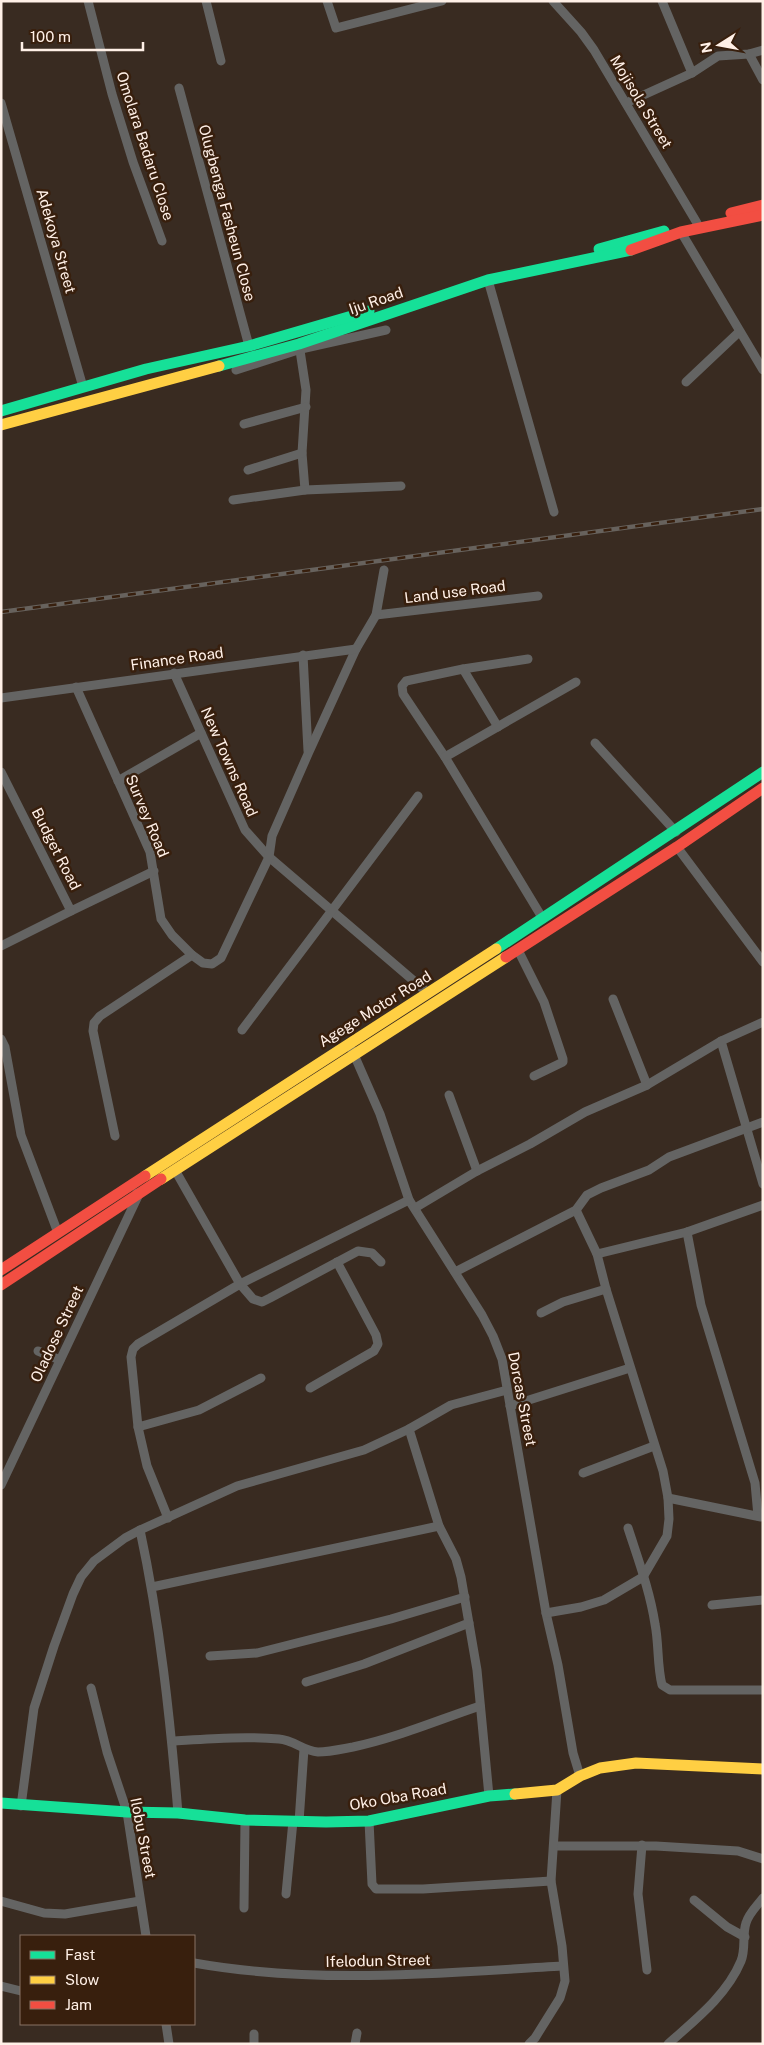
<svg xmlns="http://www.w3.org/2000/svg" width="764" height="2045" font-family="'Public Sans',sans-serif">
<rect width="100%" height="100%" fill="#392b21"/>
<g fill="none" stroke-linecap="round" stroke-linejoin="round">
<g stroke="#646463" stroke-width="9">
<polyline points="88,1 112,94 133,162 162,241"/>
<polyline points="206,1 221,61"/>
<polyline points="327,1 336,28 442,1"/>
<polyline points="553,1 581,32 594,50 697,223"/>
<polyline points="662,1 692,73"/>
<polyline points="749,54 763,80"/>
<polyline points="179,88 249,346"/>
<polyline points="1,103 83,387"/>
<polyline points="626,103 692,73 718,56 749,54 763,50"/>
<polyline points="681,232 763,370"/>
<polyline points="488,280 554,512"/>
<polyline points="299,344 306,390 302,453 305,490"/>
<polyline points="236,370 301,349 386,330"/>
<polyline points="686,382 739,332"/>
<polyline points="244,424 306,407"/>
<polyline points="248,470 302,453"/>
<polyline points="233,500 305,490 401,486"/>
<polyline points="376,615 538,596"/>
<polyline points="303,655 308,751"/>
<polyline points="528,659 463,669 406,681 402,686 403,694 445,757 543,919"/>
<polyline points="463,669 498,727"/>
<polyline points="174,673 245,830 269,857 428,993"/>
<polyline points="76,687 150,852 161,919 172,935 192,955 203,963 212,964 221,958 269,857 272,836 308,754 356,649 376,615 384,570"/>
<polyline points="1,698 356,649"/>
<polyline points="595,743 676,832"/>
<polyline points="445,757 576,682"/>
<polyline points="1,772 71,911 154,871"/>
<polyline points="118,781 201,733"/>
<polyline points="677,847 763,962"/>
<polyline points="1,946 71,911"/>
<polyline points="518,950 544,1002 563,1059 563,1062 534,1076"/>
<polyline points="613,999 647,1085"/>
<polyline points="242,1030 418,796"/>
<polyline points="1,1039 5,1047 21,1135 58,1233"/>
<polyline points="721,1041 763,1184"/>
<polyline points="352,1050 380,1114 409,1200 482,1315 493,1336 502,1359 546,1613 558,1665 573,1753 580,1776"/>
<polyline points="449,1095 477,1171"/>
<polyline points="115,1136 93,1031 94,1023 100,1016 192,955"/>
<polyline points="175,1170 240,1284 253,1299 262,1302 270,1298 358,1251 372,1253 381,1262"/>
<polyline points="415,1208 477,1171 530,1144 585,1112 647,1085 721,1041 763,1022"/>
<polyline points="687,1232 701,1305 755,1483 758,1516"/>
<polyline points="597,1254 687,1232 763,1205"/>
<polyline points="455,1272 576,1210 587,1195 601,1188 649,1170 669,1157 763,1122"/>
<polyline points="541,1313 563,1302 606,1289"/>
<polyline points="38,1351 60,1360"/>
<polyline points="310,1388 374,1351 378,1344 376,1335 337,1262"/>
<polyline points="510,1406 630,1368"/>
<polyline points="138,1427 199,1410 261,1378"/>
<polyline points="409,1429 439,1526 456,1559 461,1577 477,1670 489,1796"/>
<polyline points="583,1473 654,1446"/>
<polyline points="1,1485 138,1196 137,1193"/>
<polyline points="668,1498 761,1517"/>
<polyline points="168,1518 147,1466 138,1427 131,1357 133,1349 138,1344 240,1284 409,1200"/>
<path d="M628,1528c10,31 22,63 27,96 4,20 2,41 7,61l8,5h93"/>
<path d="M140,1530c20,93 30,187 38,283"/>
<polyline points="152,1587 439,1526"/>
<polyline points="712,1605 763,1600"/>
<polyline points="546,1613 581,1607 604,1600 643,1577 667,1536 669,1519 668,1498 663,1471 606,1289 597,1254 576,1210"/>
<polyline points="210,1656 257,1653 391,1619 465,1597"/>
<polyline points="306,1682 364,1664 469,1623"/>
<polyline points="91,1688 107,1752 127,1812 146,1936"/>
<path d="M172,1741c35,-2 72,-5 107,-2 15,1 24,12 39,13 11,0 24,-3 35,-5 43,-9 85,-27 127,-41"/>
<polyline points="21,1806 34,1708 54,1646 73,1594 81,1577 94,1561 125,1538 140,1530 237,1486 364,1450 409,1429 451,1405 507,1390"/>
<polyline points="369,1821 372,1884 376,1889 423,1889 551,1881"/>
<polyline points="299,1822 304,1749"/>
<polyline points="642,1845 638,1894 647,1970"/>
<polyline points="554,1846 656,1846 738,1851 763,1859"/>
<polyline points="286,1894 293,1821"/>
<polyline points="694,1900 727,1927 745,1937"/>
<polyline points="1,1901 44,1913 65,1914 140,1901"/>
<polyline points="244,1908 245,1820"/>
<path d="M194,1963c124,22 244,10 369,3"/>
<polyline points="1,1986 21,1991"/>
<polyline points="166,2024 169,2044"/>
<polyline points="254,2034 254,2044"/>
<polyline points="355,2044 357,2033"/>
<polyline points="529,2044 535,2038 560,1998 565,1981 562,1946 551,1881 557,1790"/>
<path d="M668,2044c27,-24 59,-49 73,-83 5,-12 1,-26 5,-38 3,-10 11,-17 17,-25"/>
</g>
<g stroke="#16e098" stroke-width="11">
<polyline points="599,249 664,231"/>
<polyline points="219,366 299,344 488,280 631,250"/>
<polyline points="1,411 146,369 249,346 369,311"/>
<polyline points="496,949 763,772"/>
<polyline points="1,1803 127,1812 178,1813 245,1820 326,1822 369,1821 489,1796 515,1794"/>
</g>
<g stroke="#ffcf43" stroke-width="11">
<polyline points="1,425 219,366"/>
<polyline points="145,1176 496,949"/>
<polyline points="161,1179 506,957"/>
<polyline points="515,1794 557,1790 580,1776 600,1768 636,1763 763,1769"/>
</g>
<g stroke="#f24e42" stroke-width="11">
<polyline points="731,213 763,205"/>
<polyline points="631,250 681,232 763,215"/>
<polyline points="506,957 677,847 763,788"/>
<polyline points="1,1270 145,1176"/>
<polyline points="1,1285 161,1179"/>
</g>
<g stroke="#67625d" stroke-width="4.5">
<polyline id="rail" points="1,612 763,509"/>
</g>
<use href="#rail" stroke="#381f0d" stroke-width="2.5" stroke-dasharray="8" stroke-linecap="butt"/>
</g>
<g text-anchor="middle" stroke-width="5" stroke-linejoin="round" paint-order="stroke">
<g font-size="15" fill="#fff0e7" stroke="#381f0d">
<text transform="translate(641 102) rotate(59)" y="5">Mojisola Street</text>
<text transform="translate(145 146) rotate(72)" y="5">Omolara Badaru Close</text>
<text transform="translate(227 213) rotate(75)" y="5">Olugbenga Fasheun Close</text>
<text transform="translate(56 241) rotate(74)" y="5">Adekoya Street</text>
<text transform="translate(376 301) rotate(-19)" y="5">Iju Road</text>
<text transform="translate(455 592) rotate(-7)" y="5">Land use Road</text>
<text transform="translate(177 659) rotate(-8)" y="5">Finance Road</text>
<text transform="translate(229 762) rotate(66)" y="5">New Towns Road</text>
<text transform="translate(147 816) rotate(67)" y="5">Survey Road</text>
<text transform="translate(56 849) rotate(63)" y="5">Budget Road</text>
<text transform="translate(375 1009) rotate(-32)" y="5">Agege Motor Road</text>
<text transform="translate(57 1334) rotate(-65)" y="5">Oladose Street</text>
<text transform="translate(522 1399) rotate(79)" y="5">Dorcas Street</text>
<text transform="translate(398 1797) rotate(-10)" y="5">Oko Oba Road</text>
<text transform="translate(143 1838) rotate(79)" y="5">Ilobu Street</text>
<text transform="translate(378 1961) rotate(-1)" y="5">Ifelodun Street</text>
</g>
</g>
<rect width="764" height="2045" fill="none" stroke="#fff0e7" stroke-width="5"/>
<rect x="20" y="1935" width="175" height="90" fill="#381f0d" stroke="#887364"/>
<rect x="30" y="1951" width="25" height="8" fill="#16e098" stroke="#887364"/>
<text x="65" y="1960" font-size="15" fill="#fff0e7">Fast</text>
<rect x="30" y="1976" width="25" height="8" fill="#ffcf43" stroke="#887364"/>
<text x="65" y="1985" font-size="15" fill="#fff0e7">Slow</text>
<rect x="30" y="2001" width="25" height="8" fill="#f24e42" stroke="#887364"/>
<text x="65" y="2010" font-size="15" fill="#fff0e7">Jam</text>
<g transform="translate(719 45) rotate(259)" stroke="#381f0d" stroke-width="4" paint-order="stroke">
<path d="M0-4L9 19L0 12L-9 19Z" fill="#fff0e7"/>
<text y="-8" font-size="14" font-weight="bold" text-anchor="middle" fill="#fff0e7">N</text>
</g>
<path d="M22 42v8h121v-8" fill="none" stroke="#fff0e7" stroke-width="2.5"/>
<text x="30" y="42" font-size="15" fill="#fff0e7" stroke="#381f0d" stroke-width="4" paint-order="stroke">100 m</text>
</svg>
